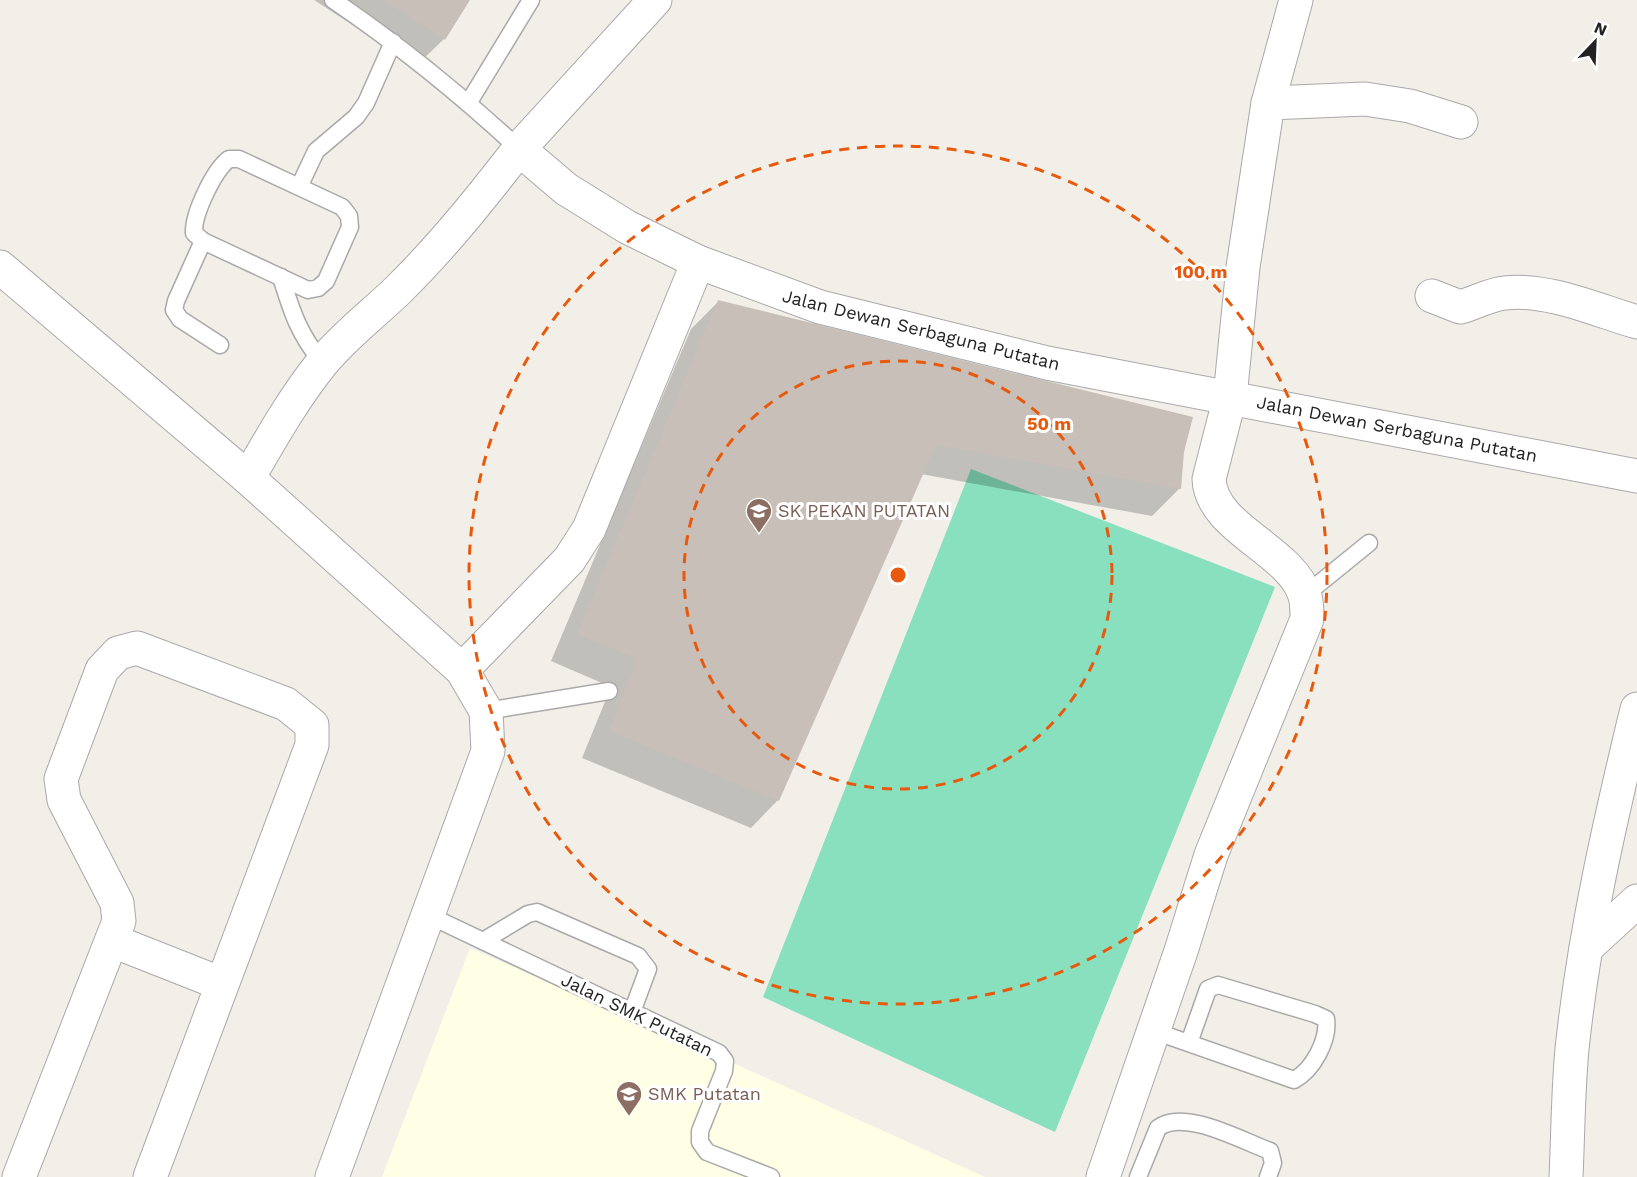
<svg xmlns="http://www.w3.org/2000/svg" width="1637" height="1177" font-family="'Work Sans',sans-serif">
<rect width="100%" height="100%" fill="#f2efe9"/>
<polygon fill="#ffffe5" points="470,948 720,1057 985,1177 382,1177"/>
<polygon fill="#88e0be" points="971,469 1275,587 1055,1132 763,997"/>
<g fill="#0003">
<polygon points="314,0 469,0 444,39 416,66"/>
<polygon points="719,301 1183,452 1179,489 1152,516 921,474 778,800 751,828 582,758 611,687 551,661 691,329"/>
</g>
<g fill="#c7bfb8">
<polygon points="383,0 470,0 445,40"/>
<polygon points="718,300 1193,417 1184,452 1181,489 936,445 779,801 609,731 637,659 577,634"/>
</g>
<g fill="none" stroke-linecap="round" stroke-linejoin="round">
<g stroke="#a9a9a9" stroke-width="19">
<g id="service">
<path d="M333,0c66,45 128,95 186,149"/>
<polyline points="469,102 531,0"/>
<path d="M299,187l-60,-28h-10c-15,11 -36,55 -35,74l9,8 105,49 10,-2 8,-7 24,-54 -1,-11 -7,-9 -43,-20 17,-36 40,-34 10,-14 27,-61"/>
<polyline points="203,241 176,301 174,310 180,319 220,345"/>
<path d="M281,277c11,35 18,58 42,86"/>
<polyline points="1305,595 1369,543"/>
<polyline points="486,711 609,691"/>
<polyline points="428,915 719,1053 725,1061 724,1071 700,1131 700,1142 707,1152 771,1177"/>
<polyline points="483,941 528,914 537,912 638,956 648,969 632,1012"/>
<path d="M1154,1031l140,49c19,-10 35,-40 32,-61l-11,-5 -97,-29 -10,4 -19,54"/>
<path d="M1138,1177l20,-49c26,-20 84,13 112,23l3,12 -5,14"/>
</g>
</g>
<g stroke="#a9a9a9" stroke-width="35">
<g id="minor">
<polyline points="1268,103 1365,99 1410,106 1461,122"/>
<polyline points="519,149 655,0"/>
<path d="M1432,296l28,11c15,-4 31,-13 45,-14 43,-5 91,17 132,29"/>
<path d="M248,478c23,-39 45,-79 74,-115 22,-27 50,-48 75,-72 45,-44 84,-93 122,-142l47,40 61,38 71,35 122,45 227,56 590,113"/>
<polyline points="462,670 569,560 589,529 698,262"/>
<polyline points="113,941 222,984"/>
<polyline points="1586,948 1637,901"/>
<polyline points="19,1177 119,921 117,903 64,800 61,779 102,670 118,653 137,648 286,704 312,725 312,745 150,1177"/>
<path d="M1103,1177l78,-226 30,-96 96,-236c0,-7 0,-16 -2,-23 -13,-46 -94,-67 -96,-117l21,-82 13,-130 25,-164 28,-103"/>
<path d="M1566,1177c2,-42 2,-86 6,-128 12,-115 38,-228 65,-340"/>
</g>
</g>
<g stroke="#a9a9a9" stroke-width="35">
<polyline id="tertiary" points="0,267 248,478 462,670 486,711 488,751 332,1177"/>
</g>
<use href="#service" stroke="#fff" stroke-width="16"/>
<use href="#minor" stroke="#fff" stroke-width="33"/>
<use href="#tertiary" stroke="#fff" stroke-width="33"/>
</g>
<g fill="none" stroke="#e8590c" stroke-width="3" stroke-dasharray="10 8">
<circle cx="898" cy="575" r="214"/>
<circle cx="898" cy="575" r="429"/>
</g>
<defs>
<g id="school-pin" transform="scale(1.35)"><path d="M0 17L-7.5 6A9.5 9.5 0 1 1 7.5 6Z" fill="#8d6e63" stroke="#fff"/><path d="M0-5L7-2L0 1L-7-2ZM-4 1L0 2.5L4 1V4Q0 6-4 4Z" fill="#fff"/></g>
</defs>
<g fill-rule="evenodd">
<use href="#school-pin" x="759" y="511"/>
<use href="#school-pin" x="629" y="1094"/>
</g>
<g text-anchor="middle" stroke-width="6" stroke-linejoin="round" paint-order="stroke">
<g font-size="18" fill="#222" stroke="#fff">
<text transform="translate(921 330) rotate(14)" y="6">Jalan Dewan Serbaguna Putatan</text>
<text transform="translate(1397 429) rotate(11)" y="6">Jalan Dewan Serbaguna Putatan</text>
<text transform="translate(637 1015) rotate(26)" y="6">Jalan SMK Putatan</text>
</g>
<g font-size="18" fill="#785e54" stroke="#fff" text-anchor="start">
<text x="778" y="517">SK PEKAN PUTATAN</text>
<text x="648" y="1100">SMK Putatan</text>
</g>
</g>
<circle cx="898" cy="575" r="9" fill="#e8590c" stroke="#fff" stroke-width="3"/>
<g font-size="18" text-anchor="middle" font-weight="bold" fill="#e8590c" stroke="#fff" stroke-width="6" stroke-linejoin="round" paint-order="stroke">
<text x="1201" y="278">100 m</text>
<text x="1049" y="430">50 m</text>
</g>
<g transform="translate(1595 42) rotate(23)" stroke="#ffffff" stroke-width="4.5" paint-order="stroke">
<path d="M0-4.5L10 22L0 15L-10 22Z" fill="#222222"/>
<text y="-9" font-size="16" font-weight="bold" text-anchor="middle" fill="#222222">N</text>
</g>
</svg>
